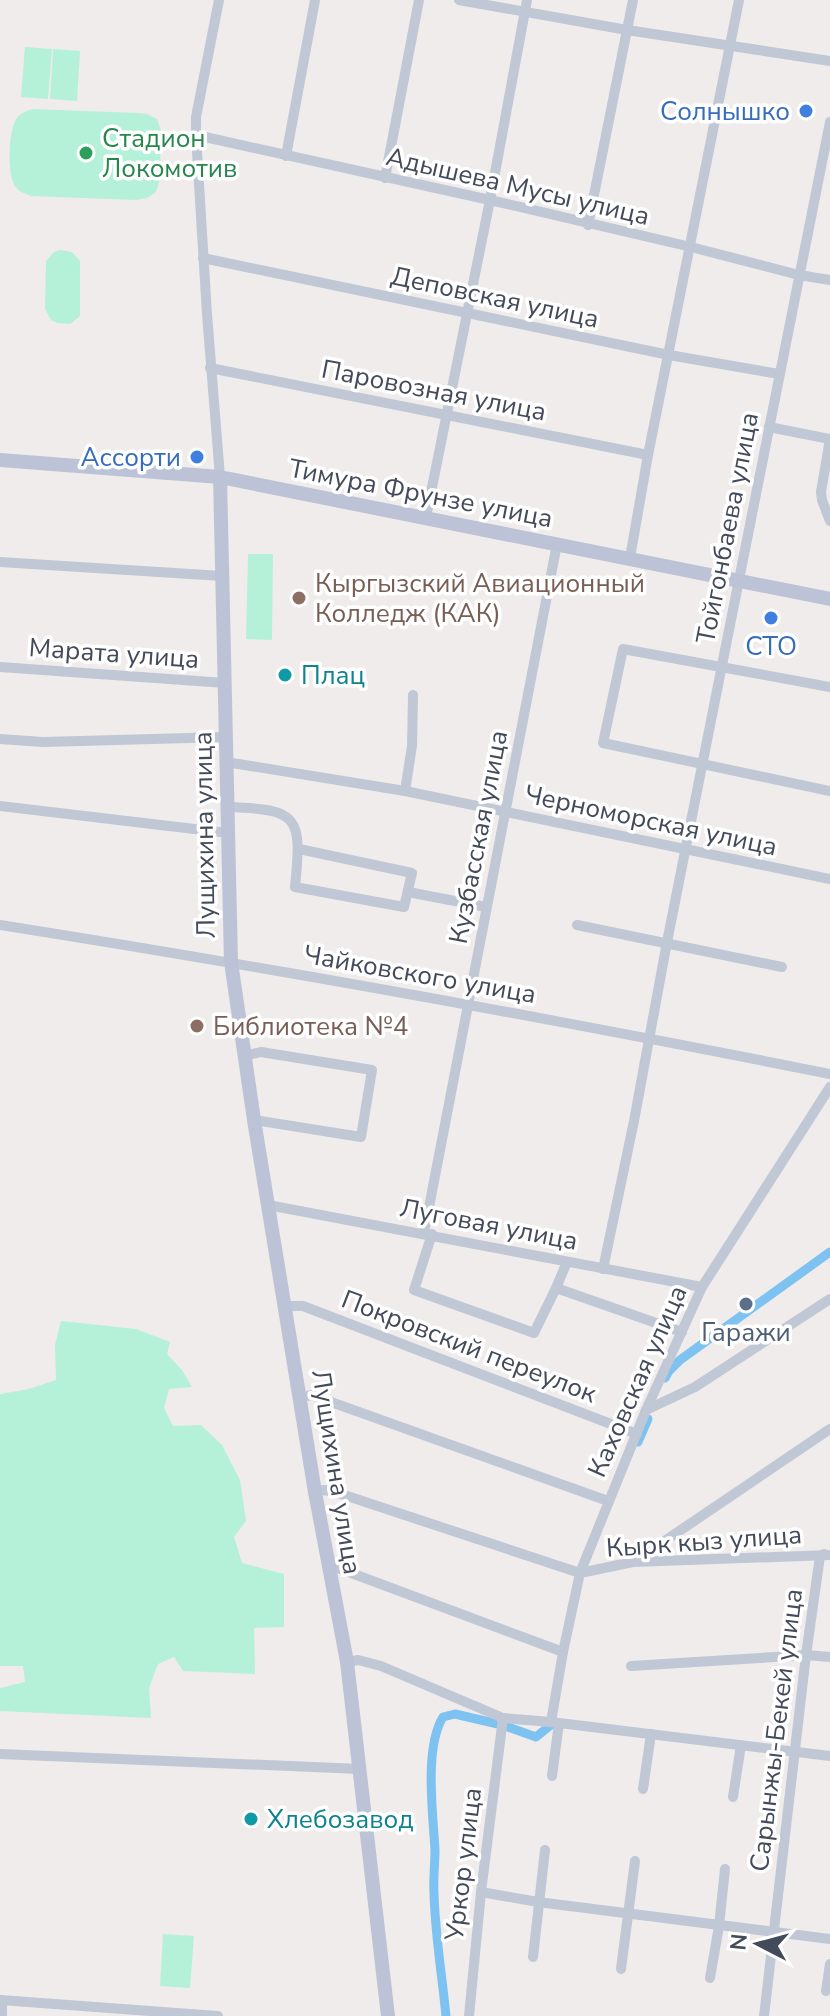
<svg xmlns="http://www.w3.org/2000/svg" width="830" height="2016" font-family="'Nunito Sans',sans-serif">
<rect width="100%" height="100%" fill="#efeceb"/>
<g fill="#b5f1d8">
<polygon points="25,47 52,49 48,99 21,97"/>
<polygon points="53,49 80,51 77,101 50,99"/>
<path d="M33,109l104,4 10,1 10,5 4,12 -1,48 -4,13 -9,6 -11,2 -105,-4c-7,-3 -12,-4 -16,-10 -8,-12 -7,-56 2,-68 4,-5 9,-7 16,-9z"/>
<polygon points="60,250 72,252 80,261 80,316 70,324 57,323 51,320 45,309 46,261 54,252"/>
<polygon points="248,554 273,554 272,640 246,639"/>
<polygon points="61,1321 136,1329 170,1342 167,1354 182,1370 192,1387 169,1389 164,1408 173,1426 201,1425 222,1445 240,1480 246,1521 234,1537 242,1563 284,1574 284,1627 254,1628 255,1674 183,1671 174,1657 158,1664 149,1688 151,1718 0,1711 0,1688 25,1682 23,1666 0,1666 0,1394 29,1389 56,1380 55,1345"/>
<polygon points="163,1934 194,1936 190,1988 160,1986"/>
</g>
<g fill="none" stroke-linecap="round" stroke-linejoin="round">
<g stroke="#7ec2f1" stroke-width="9">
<polyline points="665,1378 669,1371 680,1360 830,1252"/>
<polyline points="638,1442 648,1419"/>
<polyline points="508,1727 536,1737 552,1724"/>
<path d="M446,2016c-4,-41 -11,-82 -12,-123 -1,-14 1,-28 1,-43 -2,-36 -11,-102 8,-133l12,-3 43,10"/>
</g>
<g stroke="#c0c7d5" stroke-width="10">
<polyline points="219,0 196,117 196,135 207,314 220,477"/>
<polyline points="459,0 627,30 830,61"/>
<polyline points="196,135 490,200 691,247 799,275 830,280"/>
<polyline points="286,156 315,0"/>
<polyline points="385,178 419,0"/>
<polyline points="588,225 633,0"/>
<polyline points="203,258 669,355 779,374"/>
<polyline points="210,368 648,455"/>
<polyline points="769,427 830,439"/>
<polyline points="830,439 821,492 822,500 830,521"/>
<polyline points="426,517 490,200 527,0"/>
<polyline points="630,558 648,455 739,0"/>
<polyline points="0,562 222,576"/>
<polyline points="0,667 225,683"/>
<polyline points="830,687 623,649 603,743 830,791"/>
<polyline points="0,739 43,742 226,737"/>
<polyline points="226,762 405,791 830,879"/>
<polyline points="405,791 412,746 413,695"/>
<polyline points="0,806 228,833"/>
<path d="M227,807c73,2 75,10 68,80l109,20 8,-34 -113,-24"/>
<polyline points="408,892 486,907"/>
<path d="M0,925c278,44 554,94 830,149"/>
<polyline points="577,925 782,967"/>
<polyline points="244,1056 261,1052 372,1070 361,1137 254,1120"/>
<polyline points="268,1205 702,1287"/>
<polyline points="424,1233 557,544"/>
<polyline points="432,1234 414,1290 534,1333 556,1288 682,1332"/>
<polyline points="603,1269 634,1121 667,942 830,122"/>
<polyline points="556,1288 567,1262"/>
<polyline points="285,1306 303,1306 637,1434"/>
<polyline points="300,1398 311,1395 317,1397 608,1501"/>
<polyline points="646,1410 695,1387 830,1299"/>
<polyline points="315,1492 324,1490 335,1492 580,1573 633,1562 830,1555"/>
<polyline points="635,1561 830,1429"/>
<polyline points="327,1564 563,1652"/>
<polyline points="347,1662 358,1660 381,1666 503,1718 551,1722 830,1756"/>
<polyline points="631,1666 806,1655 830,1657"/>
<polyline points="551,1722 563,1652 580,1573 646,1410 702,1287 830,1087"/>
<polyline points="0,1754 360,1769"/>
<polyline points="552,1776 559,1723"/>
<polyline points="643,1789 651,1734"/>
<polyline points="733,1797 741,1745"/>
<polyline points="481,1892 538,1902 830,1939"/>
<polyline points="533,1957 545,1850"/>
<polyline points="621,1969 635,1861"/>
<polyline points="710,1978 719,1926 725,1869"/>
<polyline points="826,1991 830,1964"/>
<polyline points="0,2000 218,2016"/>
<polyline points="2,2000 2,2016"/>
<polyline points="469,2016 481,1892 503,1718"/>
<polyline points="764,2016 806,1655 820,1556 824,1554"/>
</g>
<g stroke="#bcc3d7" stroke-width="14">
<polyline points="0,460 220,477 830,599"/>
<polyline points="220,477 231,962 254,1120 315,1492 347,1662 388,2016"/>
</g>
</g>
<g fill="#3f7fe0" stroke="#fff" stroke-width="3">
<circle cx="806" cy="111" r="8"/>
<circle cx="197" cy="457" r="8"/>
<circle cx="771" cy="618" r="8"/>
</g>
<circle fill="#2e9e5b" stroke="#fff" stroke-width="3" cx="86" cy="153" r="8"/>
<g fill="#8d6e63" stroke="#fff" stroke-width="3">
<circle cx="299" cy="598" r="8"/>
<circle cx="197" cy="1026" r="8"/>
</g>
<g fill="#0f9aa8" stroke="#fff" stroke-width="3">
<circle cx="285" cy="675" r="8"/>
<circle cx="251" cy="1819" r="8"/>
</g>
<circle fill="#5c6f8a" stroke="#fff" stroke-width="3" cx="746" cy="1304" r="8"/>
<g text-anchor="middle" stroke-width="7" stroke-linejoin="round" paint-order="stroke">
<g font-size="26" fill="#366cbe" stroke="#fff" text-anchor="end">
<text x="790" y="120">Солнышко</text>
<text x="181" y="466">Ассорти</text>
<text x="771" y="655" text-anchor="middle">СТО</text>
</g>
<g font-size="26" fill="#27864d" stroke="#fff" text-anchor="start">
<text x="102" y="147">Стадион<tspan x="102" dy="30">Локомотив</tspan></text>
</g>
<g font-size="26" fill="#434a5a" stroke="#fff">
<text transform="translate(518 186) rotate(13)" y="9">Адышева Мусы улица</text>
<text transform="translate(495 297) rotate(12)" y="9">Деповская улица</text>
<text transform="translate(434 390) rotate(11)" y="9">Паровозная улица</text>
<text transform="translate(421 493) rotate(11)" y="9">Тимура Фрунзе улица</text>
<text transform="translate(727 528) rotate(-79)" y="9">Тойгонбаева улица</text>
<text transform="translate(114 653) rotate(4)" y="9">Марата улица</text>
<text transform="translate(651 820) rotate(12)" y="9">Черноморская улица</text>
<text transform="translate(204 835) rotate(-91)" y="9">Лущихина улица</text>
<text transform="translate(478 837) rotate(-79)" y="9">Кузбасская улица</text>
<text transform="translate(420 974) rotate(10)" y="9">Чайковского улица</text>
<text transform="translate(489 1224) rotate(11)" y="9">Луговая улица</text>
<text transform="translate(469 1346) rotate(21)" y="9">Покровский переулок</text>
<text transform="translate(637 1381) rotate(-66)" y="9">Каховская улица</text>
<text transform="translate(337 1472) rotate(81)" y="9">Лущихина улица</text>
<text transform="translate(704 1541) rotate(-4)" y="9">Кырк кыз улица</text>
<text transform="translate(776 1730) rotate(-83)" y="9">Сарынжы-Бекей улица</text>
<text transform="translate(463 1864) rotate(-83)" y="9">Уркор улица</text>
</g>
<g font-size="26" fill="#785e54" stroke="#fff" text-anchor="start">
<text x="315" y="592">Кыргызский Авиационный<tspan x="315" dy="30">Колледж (КАК)</tspan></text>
<text x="213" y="1035">Библиотека №4</text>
</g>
<g font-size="26" fill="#0d838f" stroke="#fff" text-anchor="start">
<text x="301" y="684">Плац</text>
<text x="267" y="1828">Хлебозавод</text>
</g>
<g font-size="26" fill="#4e5e75" stroke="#fff">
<text x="746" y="1341">Гаражи</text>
</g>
</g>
<g transform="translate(758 1944) rotate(276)" stroke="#ffffff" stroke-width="6" paint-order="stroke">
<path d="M0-6L14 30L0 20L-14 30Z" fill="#434a5a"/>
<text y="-12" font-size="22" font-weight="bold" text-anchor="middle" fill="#434a5a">N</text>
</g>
</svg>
